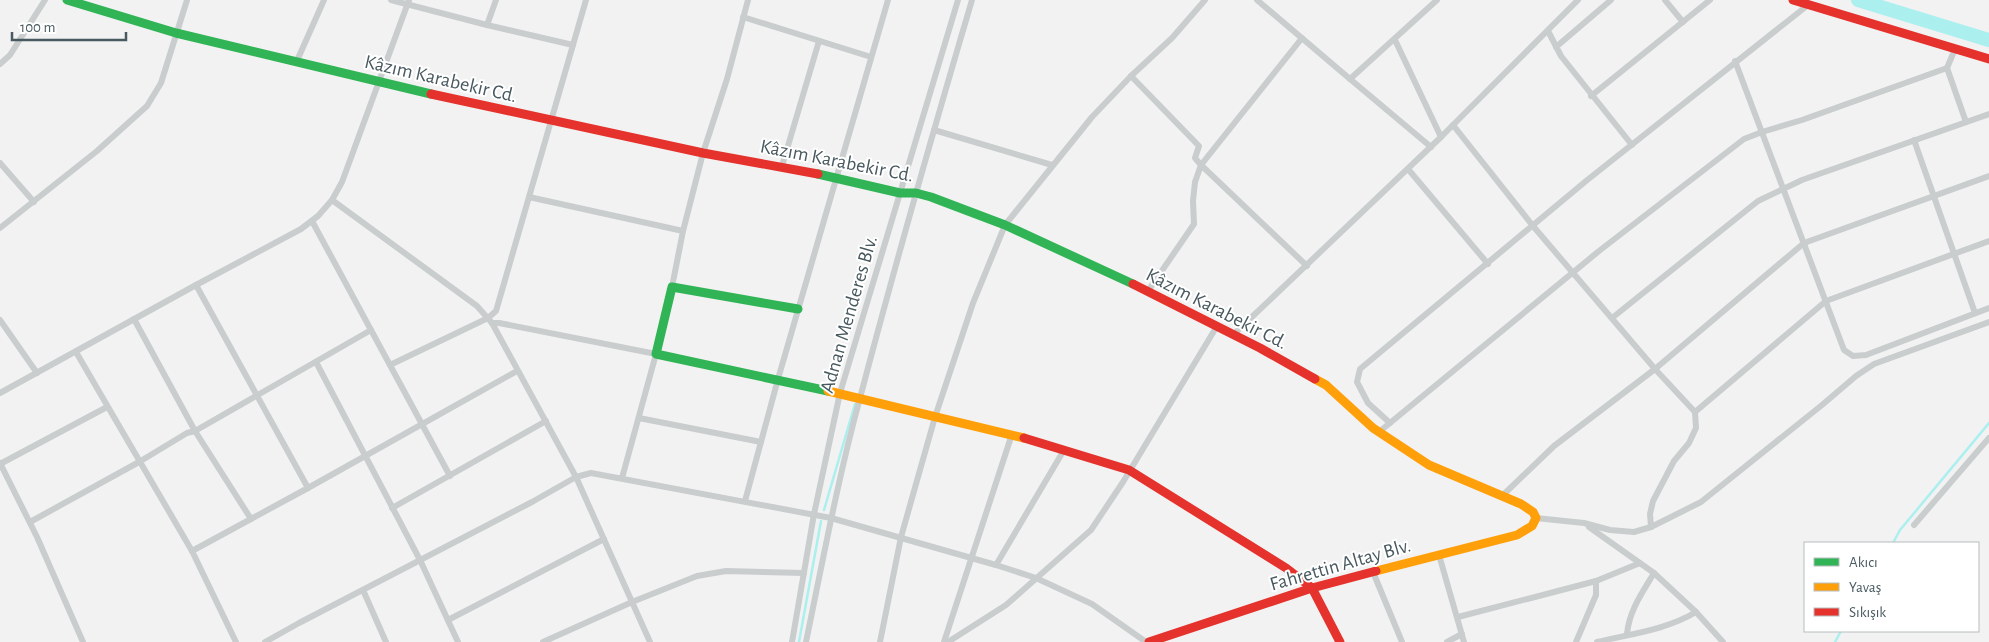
<svg xmlns="http://www.w3.org/2000/svg" width="1989" height="642" font-family="'Alegreya Sans',sans-serif">
<rect width="100%" height="100%" fill="#f2f2f2"/>
<g fill="none" stroke-linecap="round" stroke-linejoin="round">
<g stroke="#abefef" stroke-width="2.5">
<polyline points="824,510 855,404"/>
<polyline points="1893,543 1900,530 1989,423"/>
<polyline points="799,642 821,521"/>
<polyline points="1835,642 1841,631"/>
</g>
<polyline stroke="#abefef" stroke-width="14" points="1858,0 1989,40"/>
<g stroke="#c9cdce" stroke-width="6">
<polyline points="391,0 487,25 573,45"/>
<polyline points="409,0 342,182 332,200 477,306 492,323 576,477 650,642"/>
<polyline points="1257,0 1350,79 1437,0"/>
<polyline points="1665,0 1683,22"/>
<polyline points="743,17 871,57"/>
<polyline points="487,25 496,0"/>
<polyline points="1548,31 1561,56 1632,145"/>
<polyline points="1395,40 1441,137"/>
<polyline points="1556,47 1611,0"/>
<polyline points="1735,61 1844,350 1853,356 1866,355 1989,308"/>
<polyline points="296,63 324,0"/>
<polyline points="0,64 10,55 45,0"/>
<polyline points="1947,68 1966,122"/>
<polyline points="1131,76 1199,146 1195,158 1201,165 1307,266"/>
<polyline points="1350,79 1431,147"/>
<polyline points="1591,96 1710,0"/>
<polyline points="1453,125 1533,226 1655,369 1695,412 1696,428 1689,443 1674,461 1653,501 1650,514 1651,527"/>
<polyline points="934,130 1052,165"/>
<polyline points="1914,140 1975,313"/>
<polyline points="0,163 34,202"/>
<polyline points="782,166 819,41"/>
<polyline points="1408,169 1488,264"/>
<polyline points="529,197 683,231"/>
<polyline points="312,221 450,476"/>
<polyline points="0,228 97,151 147,106 161,83 187,0"/>
<polyline points="196,285 308,488"/>
<polyline points="672,287 683,231 703,153 727,79 748,0"/>
<polyline points="1148,291 1194,224 1193,201 1195,182 1201,165 1302,38"/>
<polyline points="1612,318 1758,201 1802,180 1989,114"/>
<polyline points="134,319 195,431 251,519"/>
<polyline points="0,320 37,373"/>
<polyline points="492,323 499,323 656,354 622,478"/>
<polyline points="1234,334 1441,137 1578,0"/>
<polyline points="76,352 192,551 236,642"/>
<polyline points="316,362 420,560 458,642"/>
<polyline points="390,365 488,318 496,311 586,0"/>
<polyline points="0,393 196,285 301,229 318,216 332,200"/>
<polyline points="1695,412 1826,301 1989,241"/>
<polyline points="639,418 761,442"/>
<polyline points="1390,423 1368,403 1357,382 1360,369 1586,181 1808,5"/>
<polyline points="1379,432 1599,251 1744,139 1762,132 1802,120 1947,68 1955,49"/>
<polyline points="0,463 37,537 83,642"/>
<polyline points="0,464 107,407"/>
<polyline points="1502,496 1554,446 1655,369 1804,243 1989,176"/>
<polyline points="745,501 778,379 888,0"/>
<polyline points="392,508 546,421"/>
<polyline points="1536,518 1584,523 1610,530 1634,532 1651,527 1701,502 1822,405 1856,376 1874,364 1989,322"/>
<polyline points="30,522 139,462 187,433 195,431 371,330"/>
<polyline points="1914,525 1989,438"/>
<polyline points="1589,527 1654,573 1696,612 1723,642"/>
<polyline points="192,551 308,488 517,371"/>
<polyline points="1439,555 1464,642"/>
<polyline points="996,565 1064,450"/>
<polyline points="1373,572 1402,642"/>
<polyline points="363,590 386,642"/>
<polyline points="1458,617 1596,581 1640,563"/>
<polyline points="448,620 604,539"/>
<path d="M1627,634c2,-23 15,-41 27,-61"/>
<polyline points="265,642 299,623 532,502 576,477 591,473 831,518 996,565 1036,578 1092,604 1146,642"/>
<polyline points="543,642 632,602 697,576 726,571 804,573"/>
<polyline points="792,642 814,514 840,393 958,0"/>
<path d="M806,642c17,-82 32,-164 54,-244 35,-133 73,-266 112,-398"/>
<polyline points="880,642 901,537 935,417 973,303 1005,225 1092,117 1131,76 1172,38 1205,0"/>
<polyline points="944,642 1012,434"/>
<polyline points="948,642 1006,605 1091,530 1123,482 1217,326"/>
<polyline points="1447,642 1462,634"/>
<polyline points="1576,642 1596,595 1596,581"/>
<path d="M1597,642c33,-8 69,-12 99,-30"/>
</g>
<g stroke="#30b455" stroke-width="9">
<polyline points="67,0 176,33 431,94"/>
<polyline points="818,174 900,193 916,193 931,197 1005,225 1133,284"/>
<polyline points="798,309 672,287 656,354 828,391"/>
</g>
<g stroke="#ff9f0a" stroke-width="9">
<polyline points="1315,379 1326,385 1373,428 1429,465 1521,504 1533,512 1536,518 1532,526 1517,535 1376,571"/>
<polyline points="828,391 1024,438"/>
</g>
<g stroke="#e5322d" stroke-width="9">
<polyline points="1793,0 1989,59"/>
<polyline points="431,94 703,153 818,174"/>
<polyline points="1133,284 1260,348 1315,379"/>
<polyline points="1024,438 1129,470 1286,568 1312,588 1340,642"/>
<polyline points="1149,642 1312,588 1376,571"/>
</g>
</g>
<g text-anchor="middle" stroke-width="4" stroke-linejoin="round" paint-order="stroke">
<g font-size="20" fill="#48595f" stroke="#fff">
<text transform="translate(441 78) rotate(13)" y="7">Kâzım Karabekir Cd.</text>
<text transform="translate(837 160) rotate(11)" y="7">Kâzım Karabekir Cd.</text>
<text transform="translate(1217 308) rotate(27)" y="7">Kâzım Karabekir Cd.</text>
<text transform="translate(848 314) rotate(-74)" y="7">Adnan Menderes Blv.</text>
<text transform="translate(1340 564) rotate(-16)" y="7">Fahrettin Altay Blv.</text>
</g>
</g>
<rect x="1804" y="542" width="175" height="90" fill="#ffffff" stroke="#b6bdbf"/>
<rect x="1814" y="558" width="25" height="8" fill="#30b455" stroke="#b6bdbf"/>
<text x="1849" y="567" font-size="15" fill="#48595f">Akıcı</text>
<rect x="1814" y="583" width="25" height="8" fill="#ff9f0a" stroke="#b6bdbf"/>
<text x="1849" y="592" font-size="15" fill="#48595f">Yavaş</text>
<rect x="1814" y="608" width="25" height="8" fill="#e5322d" stroke="#b6bdbf"/>
<text x="1849" y="617" font-size="15" fill="#48595f">Sıkışık</text>
<path d="M12 32v8h114v-8" fill="none" stroke="#48595f" stroke-width="2.5"/>
<text x="20" y="32" font-size="15" fill="#48595f" stroke="#ffffff" stroke-width="4" paint-order="stroke">100 m</text>
</svg>
